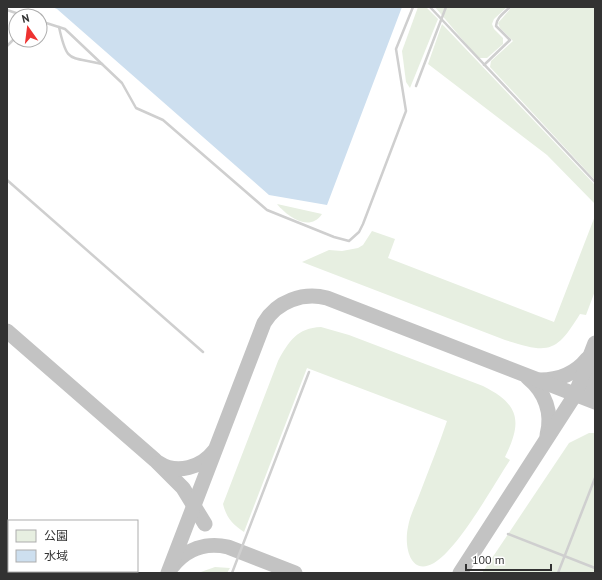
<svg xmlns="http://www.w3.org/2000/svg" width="602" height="580" font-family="'PT Sans','Noto Sans JP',sans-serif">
<rect width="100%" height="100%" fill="#fff"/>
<g fill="#e7efe1">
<polygon points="418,7 426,7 438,19 410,88 406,82 402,51"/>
<polygon points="435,7 507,7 494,19 492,24 494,29 503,38 503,44 487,58 478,58"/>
<polygon points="512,7 572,7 574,8 595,7 595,180 490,67 491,61 513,41 500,28 498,23"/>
<polygon points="442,24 595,185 595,204 547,155 428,64"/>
<path d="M277,204l45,10c-13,19 -35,2 -45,-10z"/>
<path d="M595,216v75l-9,24 -6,-1c-24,39 -31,40 -75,26l-203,-78 27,-12 13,1 16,-3 5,-3 9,-14 23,8 -7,19 166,64z"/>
<path d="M321,327l28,8 134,51c36,18 40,35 22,71l5,3c-17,26 -52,89 -76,103 -25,14 -30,-19 -26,-36 2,-12 8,-23 12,-34 9,-24 19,-48 27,-72l-140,-53 -63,164c-11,-7 -18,-15 -21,-28l55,-143c11,-20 19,-33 43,-34z"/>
<polygon points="589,433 595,433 595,573 482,573 569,443"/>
<polygon points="215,567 230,568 227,573 198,573"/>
</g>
<polygon fill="#cddfef" points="52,7 402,7 327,205 269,195 57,9"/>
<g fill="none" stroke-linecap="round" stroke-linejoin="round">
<g stroke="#c3c3c3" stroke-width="15">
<polyline points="7,331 155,460 183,488 205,524"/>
<polyline points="588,365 589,381 595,394"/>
<path d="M528,378c17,14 25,35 19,57"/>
<path d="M540,380c19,0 35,-6 47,-21"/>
<path d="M159,463c18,12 43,4 55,-12"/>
<path d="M172,567c14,-18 34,-25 56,-20l67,26"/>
<path d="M168,573l96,-250c13,-22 39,-31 63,-25l268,104"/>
<polyline points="460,573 575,395 595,343"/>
</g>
<g stroke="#cfcfcf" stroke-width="2.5">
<polyline points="430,7 595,182"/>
<polyline points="7,10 25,16"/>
<polyline points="40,21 65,29 122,83 136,108 163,120 267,210 334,237 349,241 359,232 363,224 406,111 396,49 413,7"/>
<path d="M59,27c8,37 10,29 43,37"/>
<polyline points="7,46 16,37"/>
<path d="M484,65l26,-25 -14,-14c0,-8 8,-13 14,-19"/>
<polyline points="416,86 446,7"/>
<polyline points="7,180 203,352"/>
<polyline points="508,534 595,568"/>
<polyline points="232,573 309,372"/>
<polyline points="558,573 595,478"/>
</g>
</g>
<rect width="602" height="580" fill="none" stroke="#323232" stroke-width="16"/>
<rect x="8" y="520" width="130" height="52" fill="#ffffff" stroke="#adadad"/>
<rect x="16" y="530" width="20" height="12" fill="#e7efe1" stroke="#adadad"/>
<text x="44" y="540" font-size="12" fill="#323232">公園</text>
<rect x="16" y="550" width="20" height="12" fill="#cddfef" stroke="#adadad"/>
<text x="44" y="560" font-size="12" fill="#323232">水域</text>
<g transform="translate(28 28) rotate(346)"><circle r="19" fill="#ffffff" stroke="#adadad"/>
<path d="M0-3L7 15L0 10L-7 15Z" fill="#ee3230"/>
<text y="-6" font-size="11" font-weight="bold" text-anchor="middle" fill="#323232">N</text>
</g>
<path d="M466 564v6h85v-6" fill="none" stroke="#323232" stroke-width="2"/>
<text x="472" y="564" font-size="12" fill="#323232" stroke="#ffffff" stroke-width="3" paint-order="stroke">100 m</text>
</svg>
